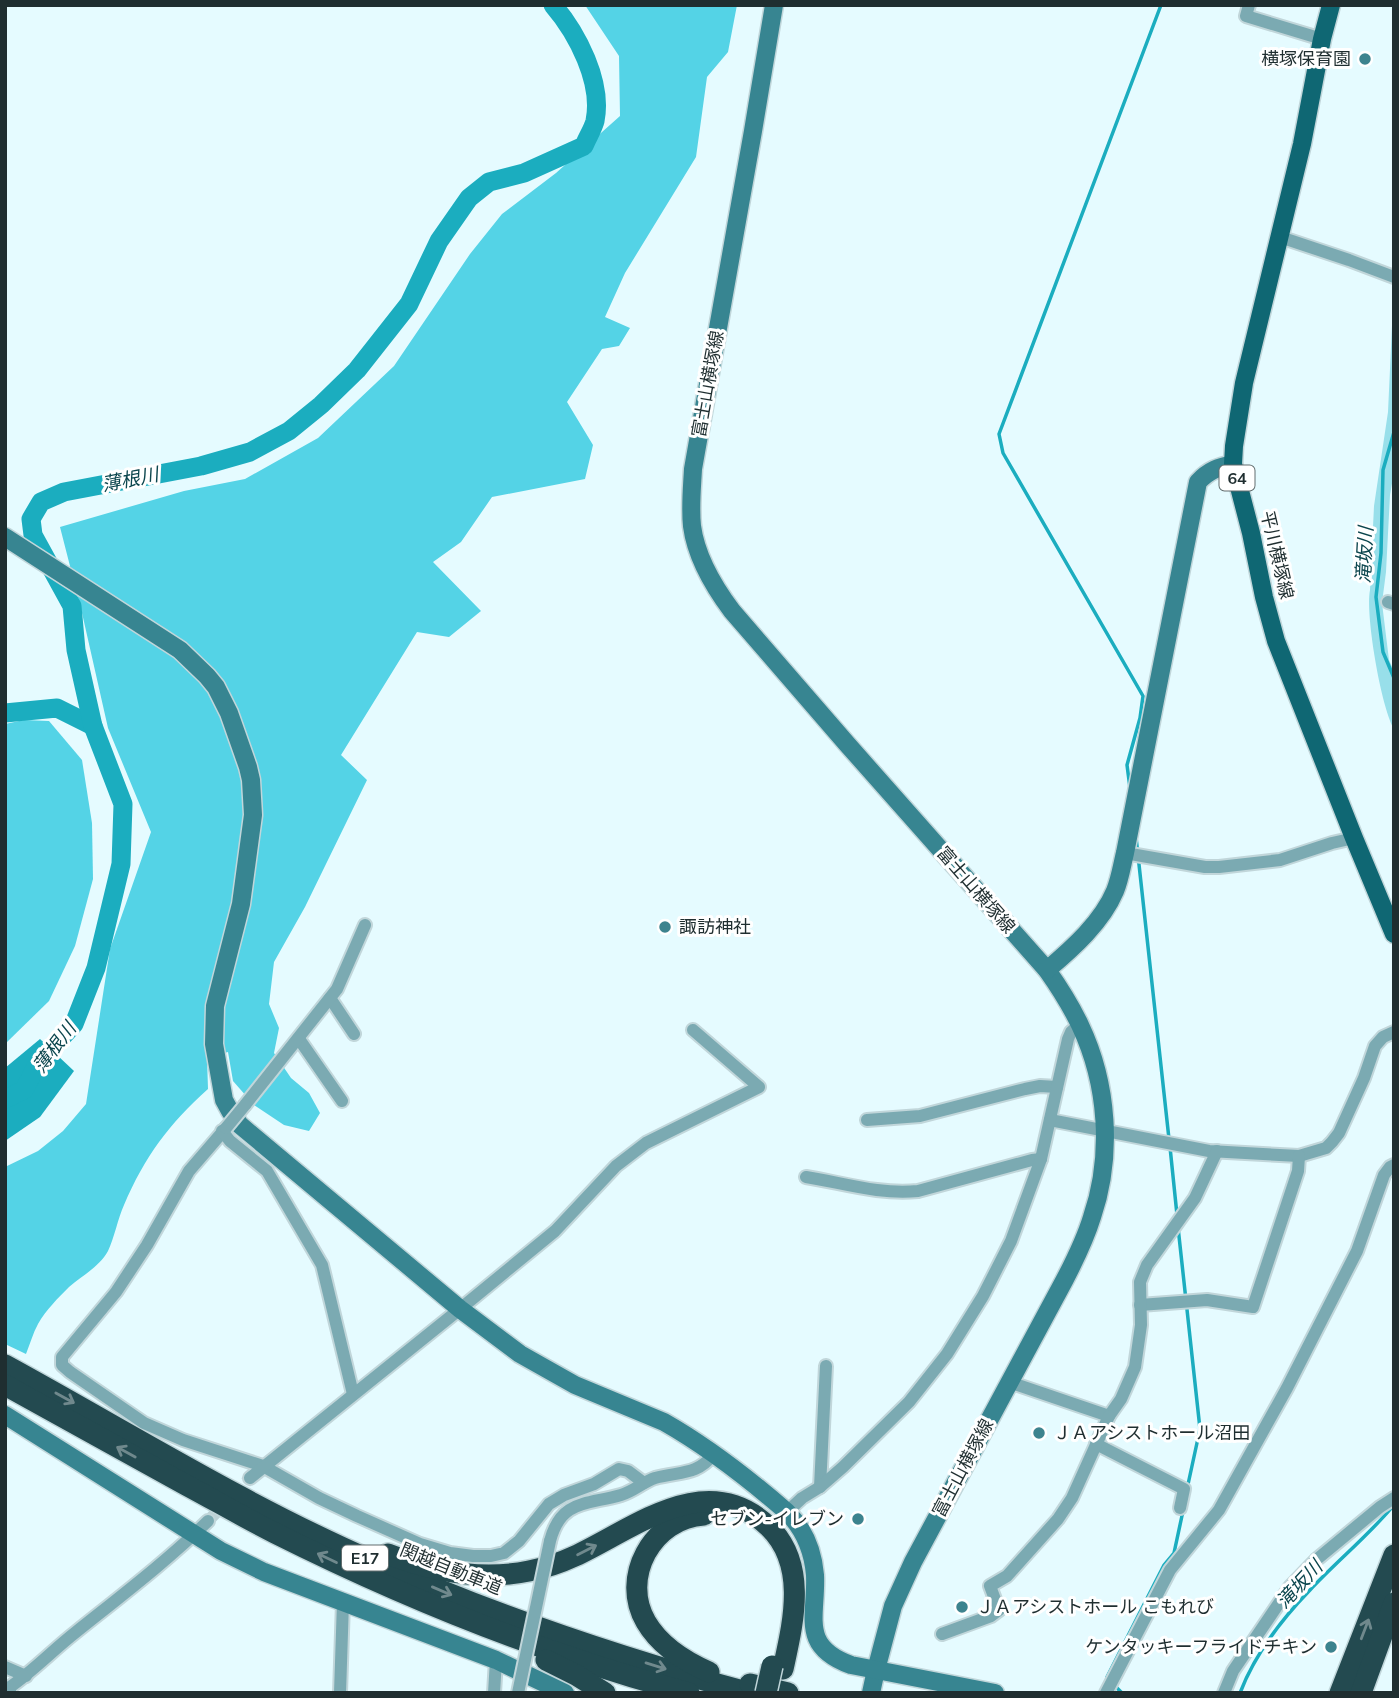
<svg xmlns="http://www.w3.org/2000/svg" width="1399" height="1698" font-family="Mulish,'Noto Sans JP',sans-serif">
<rect width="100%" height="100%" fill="#e5fbff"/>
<path fill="#98dfea" d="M1394,282v190l-4,23 -4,77 -4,31 7,57 5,11v58c-13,-22 -29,-115 -24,-139l4,-84 14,-94z"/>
<g fill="#54d3e6">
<path d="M585,5h152l-9,47 -21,25 -11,80 -71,116 -20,44 25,11 -11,18 -17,3 -35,53 26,43 -8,34 -93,18 -31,45 -28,20 48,49 -32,26 -32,-5 -76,123 26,25 -62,127 -31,55 -5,42 10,24 -5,25 17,25 18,15 11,20 -11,18 -25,-6 -30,-20 -21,-24 -5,-29 -21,6 1,31c-39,35 -63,67 -84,116 -6,13 -10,34 -16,46 -9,16 -25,24 -39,36 -11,11 -23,23 -31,37 -5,9 -8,20 -12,30l-21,-10v-177l33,-16 25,-20 23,-27 24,-155 41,-117 -43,-104 -26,-115 -22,-86 124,-36 61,-12 73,-41 76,-72 76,-112 32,-40 54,-41 64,-57 -1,-60z"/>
<polygon points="24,720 49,721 82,760 92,823 93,879 75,946 49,1001 5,1044 5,724"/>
</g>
<polygon fill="#1badbf" points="40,1039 74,1071 40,1117 5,1141 5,1068"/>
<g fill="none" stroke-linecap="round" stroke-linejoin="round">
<g stroke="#1badbf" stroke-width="3.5">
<polyline points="1394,432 1383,470 1381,553 1376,597 1383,652 1394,678"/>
<polyline points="1130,788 1127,765 1140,718 1143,696 1003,453 999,434 1161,5"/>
<polyline points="1136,837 1169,1139"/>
<polyline points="1170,1147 1177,1215"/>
<polyline points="1178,1227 1200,1429 1187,1489"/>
<polyline points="1109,1680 1107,1677 1164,1565 1174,1553 1183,1511"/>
<polyline points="1114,1685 1122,1693"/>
<path d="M1240,1693c15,-39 41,-73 70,-103 27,-29 58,-54 84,-85"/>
</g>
<g stroke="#1badbf" stroke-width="19">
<polyline points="5,713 57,708 93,726"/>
<path d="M5,1099l19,-9 14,-27 36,-39 22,-56 25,-104 2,-60 -30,-78 -17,-76 -4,-44 -39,-71 -2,-16 10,-17 23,-10 137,-26 49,-14 39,-21 32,-26 36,-35 52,-66 30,-63 30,-43 20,-16 35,-9 60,-27c3,-8 9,-17 11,-25 8,-39 -18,-88 -42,-116"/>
</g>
<polyline stroke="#bdd2d6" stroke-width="12" stroke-dasharray="12 6" stroke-linecap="butt" points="208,1521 250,1478"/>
<g stroke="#c1d6da" stroke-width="16">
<g id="street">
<polyline points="1249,5 1246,16 1322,39"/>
<polyline points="1280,237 1349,260 1394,277"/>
<polyline points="1388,602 1394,604"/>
<polyline points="1125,853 1205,867 1219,867 1280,860 1332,843 1354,838"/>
<polyline points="330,998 354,1034"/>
<polyline points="299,1039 342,1101"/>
<polyline points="245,1105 337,989 365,925"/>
<polyline points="867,1120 920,1116 1025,1089 1040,1086 1057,1087"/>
<polyline points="1050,1120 1209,1151 1299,1156 1326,1148 1332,1142 1339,1133 1364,1078 1375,1046 1383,1037 1394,1032"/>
<polyline points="226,1128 189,1171 147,1245 116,1292 62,1357 62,1365 70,1372 144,1423 183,1440 263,1466 319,1498 357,1516 420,1544 450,1553 473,1556 491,1556 504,1553 519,1541 549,1504 564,1495 594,1484 619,1469 628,1471 644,1483"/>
<polyline points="222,1131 230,1141 267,1171 322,1265 353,1394"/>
<path d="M806,1177c37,6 74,18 112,14l114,-31 9,-1"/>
<polyline points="1140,1305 1207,1300 1253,1307 1298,1171 1299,1156"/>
<polyline points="1009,1382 1109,1416 1121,1399 1135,1367 1141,1325 1140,1282 1147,1265 1195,1198 1217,1151"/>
<polyline points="1096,1444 1184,1489 1180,1508"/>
<polyline points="250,1478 460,1309 555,1231 616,1166 646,1143 759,1087 693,1030"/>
<polyline points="820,1487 826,1366"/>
<polyline points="787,1512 802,1498 820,1487 843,1467 909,1402 947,1354 983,1296 1011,1241 1041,1159 1068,1039 1071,1032 1080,1024"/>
<path d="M550,1541c11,-42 37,-36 71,-46 13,-4 22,-13 34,-17 26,-7 41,-2 59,-24"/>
<polyline points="942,1634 991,1616 999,1610 990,1586 1007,1576 1058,1519 1072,1498 1109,1416"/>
<polyline points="5,1667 26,1676"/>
<path d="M10,1693v-6c23,-16 43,-37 66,-55 45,-36 91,-71 132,-111"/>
<polyline points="340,1693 343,1602"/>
<polyline points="494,1693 496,1660"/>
<polyline points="1106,1693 1170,1570 1219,1510 1287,1388 1357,1251 1384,1175 1390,1167 1394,1165"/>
<polyline points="1224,1693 1233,1671 1290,1587 1316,1560 1380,1507 1394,1498"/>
</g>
</g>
<g stroke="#c1d6da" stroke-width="21">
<g id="secondary">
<path d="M774,5l-21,126 -60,338c-1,19 -3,38 -1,57 4,30 22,61 40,85l115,133 200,226c12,17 24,36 33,55 28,59 33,130 12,192 -7,23 -17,43 -28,64l-151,281 -20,44 -17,64 -5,23"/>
<path d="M5,537l175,113 27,26 9,11 13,26 19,54 3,13 2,35 -12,89 -26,102 -1,38 10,56 6,11 10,14 220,184 60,45 55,31 89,37c44,25 85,57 123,90 17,17 26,39 28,63 2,41 -16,71 36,90l144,28"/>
<path d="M1047,970c26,-22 55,-48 68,-79 5,-12 7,-26 10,-38l73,-371c11,-12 21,-15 35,-18"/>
<polyline points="5,1415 221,1551 264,1572 496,1660 565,1693"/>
</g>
</g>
<g stroke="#c1d6da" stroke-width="21">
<polyline id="primary" points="1331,5 1322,39 1302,144 1244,383 1234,446 1233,464 1251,533 1264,597 1276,641 1354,838 1394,934"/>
</g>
<g stroke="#c1d6da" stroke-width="24">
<g id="highway">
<path d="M5,1365c121,66 239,140 365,195 123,55 250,98 380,133"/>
<path d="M5,1385c60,33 121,67 181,100 30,16 59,33 89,48 132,66 271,122 414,160"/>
<path d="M704,1515c-52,3 -84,63 -58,107 14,24 38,39 63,50"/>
<path d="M388,1554c46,18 93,27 141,17 16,-3 31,-8 46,-15 60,-28 132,-89 194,-29 39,38 24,96 14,142"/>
<polyline points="546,1660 576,1675 605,1693"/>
<polyline points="750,1684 788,1693"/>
<polyline points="1340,1693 1394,1555"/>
<polyline points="1361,1693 1394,1603"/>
</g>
</g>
<use href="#street" stroke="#7baab2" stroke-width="12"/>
<use href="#secondary" stroke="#378591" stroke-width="18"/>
<use href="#primary" stroke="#0f6773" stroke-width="18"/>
<use href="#highway" stroke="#234a50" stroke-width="21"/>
<g stroke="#c1d6da" stroke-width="16" stroke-linecap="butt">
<g id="street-bridge">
<polyline points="226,1128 245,1105"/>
<polyline points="518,1693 550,1541"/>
</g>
</g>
<g stroke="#c1d6da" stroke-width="24" stroke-linecap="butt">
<polyline id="highway-bridge" points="766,1693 772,1666"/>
</g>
<use href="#street-bridge" stroke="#7baab2" stroke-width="12"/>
<use href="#highway-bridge" stroke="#234a50" stroke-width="21"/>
</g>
<defs><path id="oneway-shaft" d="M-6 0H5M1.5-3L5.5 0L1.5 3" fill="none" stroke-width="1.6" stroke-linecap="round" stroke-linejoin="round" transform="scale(1.75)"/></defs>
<g stroke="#70898d">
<use href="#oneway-shaft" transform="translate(65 1398) rotate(29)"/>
<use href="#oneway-shaft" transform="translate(126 1452) rotate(-151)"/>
<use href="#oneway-shaft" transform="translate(587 1550) rotate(-27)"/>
<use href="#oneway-shaft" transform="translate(327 1558) rotate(-154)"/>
<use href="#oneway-shaft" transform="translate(442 1591) rotate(23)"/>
<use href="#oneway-shaft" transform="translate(1365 1629) rotate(-69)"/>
<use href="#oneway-shaft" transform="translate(656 1666) rotate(17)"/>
</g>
<g fill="#3d838e" stroke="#fff" stroke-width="2.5">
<circle cx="1365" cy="59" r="7"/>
<circle cx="665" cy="927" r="7"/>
<circle cx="1039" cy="1433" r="7"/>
<circle cx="858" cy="1519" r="7"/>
<circle cx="962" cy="1607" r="7"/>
<circle cx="1331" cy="1647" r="7"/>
</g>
<g text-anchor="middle" stroke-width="6" stroke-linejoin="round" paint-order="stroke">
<g fill="#fff" stroke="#626d6e" stroke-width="2">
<rect x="1219.5" y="465.5" width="35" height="25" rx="5"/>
<rect x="342" y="1545.5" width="46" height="25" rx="5"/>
</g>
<g font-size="16" font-weight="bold" fill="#1f2e30">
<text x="1237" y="484">64</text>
<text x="365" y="1564">E17</text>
</g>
<g font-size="18" fill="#1f2e30" stroke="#fff" text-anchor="end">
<text x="1351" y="65">横塚保育園</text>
<text x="679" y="933" text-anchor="start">諏訪神社</text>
<text x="1053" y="1439" text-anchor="start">ＪＡアシストホール沼田</text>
<text x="844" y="1525">セブン-イレブン</text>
<text x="976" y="1613" text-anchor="start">ＪＡアシストホール こもれび</text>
<text x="1317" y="1653">ケンタッキーフライドチキン</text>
</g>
<g font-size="18" fill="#1f2e30" stroke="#fff">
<text transform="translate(708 384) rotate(-80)" y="6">富士山横塚線</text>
<text transform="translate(1277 555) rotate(77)" y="6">平川横塚線</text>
<text transform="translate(976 890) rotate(49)" y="6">富士山横塚線</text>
<text transform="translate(963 1468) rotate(-62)" y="6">富士山横塚線</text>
<text transform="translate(451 1569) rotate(22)" y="6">関越自動車道</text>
</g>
<g font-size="19" font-style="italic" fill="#0c464e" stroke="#fff">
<text transform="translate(130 479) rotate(-11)" y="7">薄根川</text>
<text transform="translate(1364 555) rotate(-87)" y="7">滝坂川</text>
<text transform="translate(54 1047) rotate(-53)" y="7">薄根川</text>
<text transform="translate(1299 1584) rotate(-47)" y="7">滝坂川</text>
</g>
</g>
<rect width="1399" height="1698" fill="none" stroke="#1f2e30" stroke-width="14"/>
</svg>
